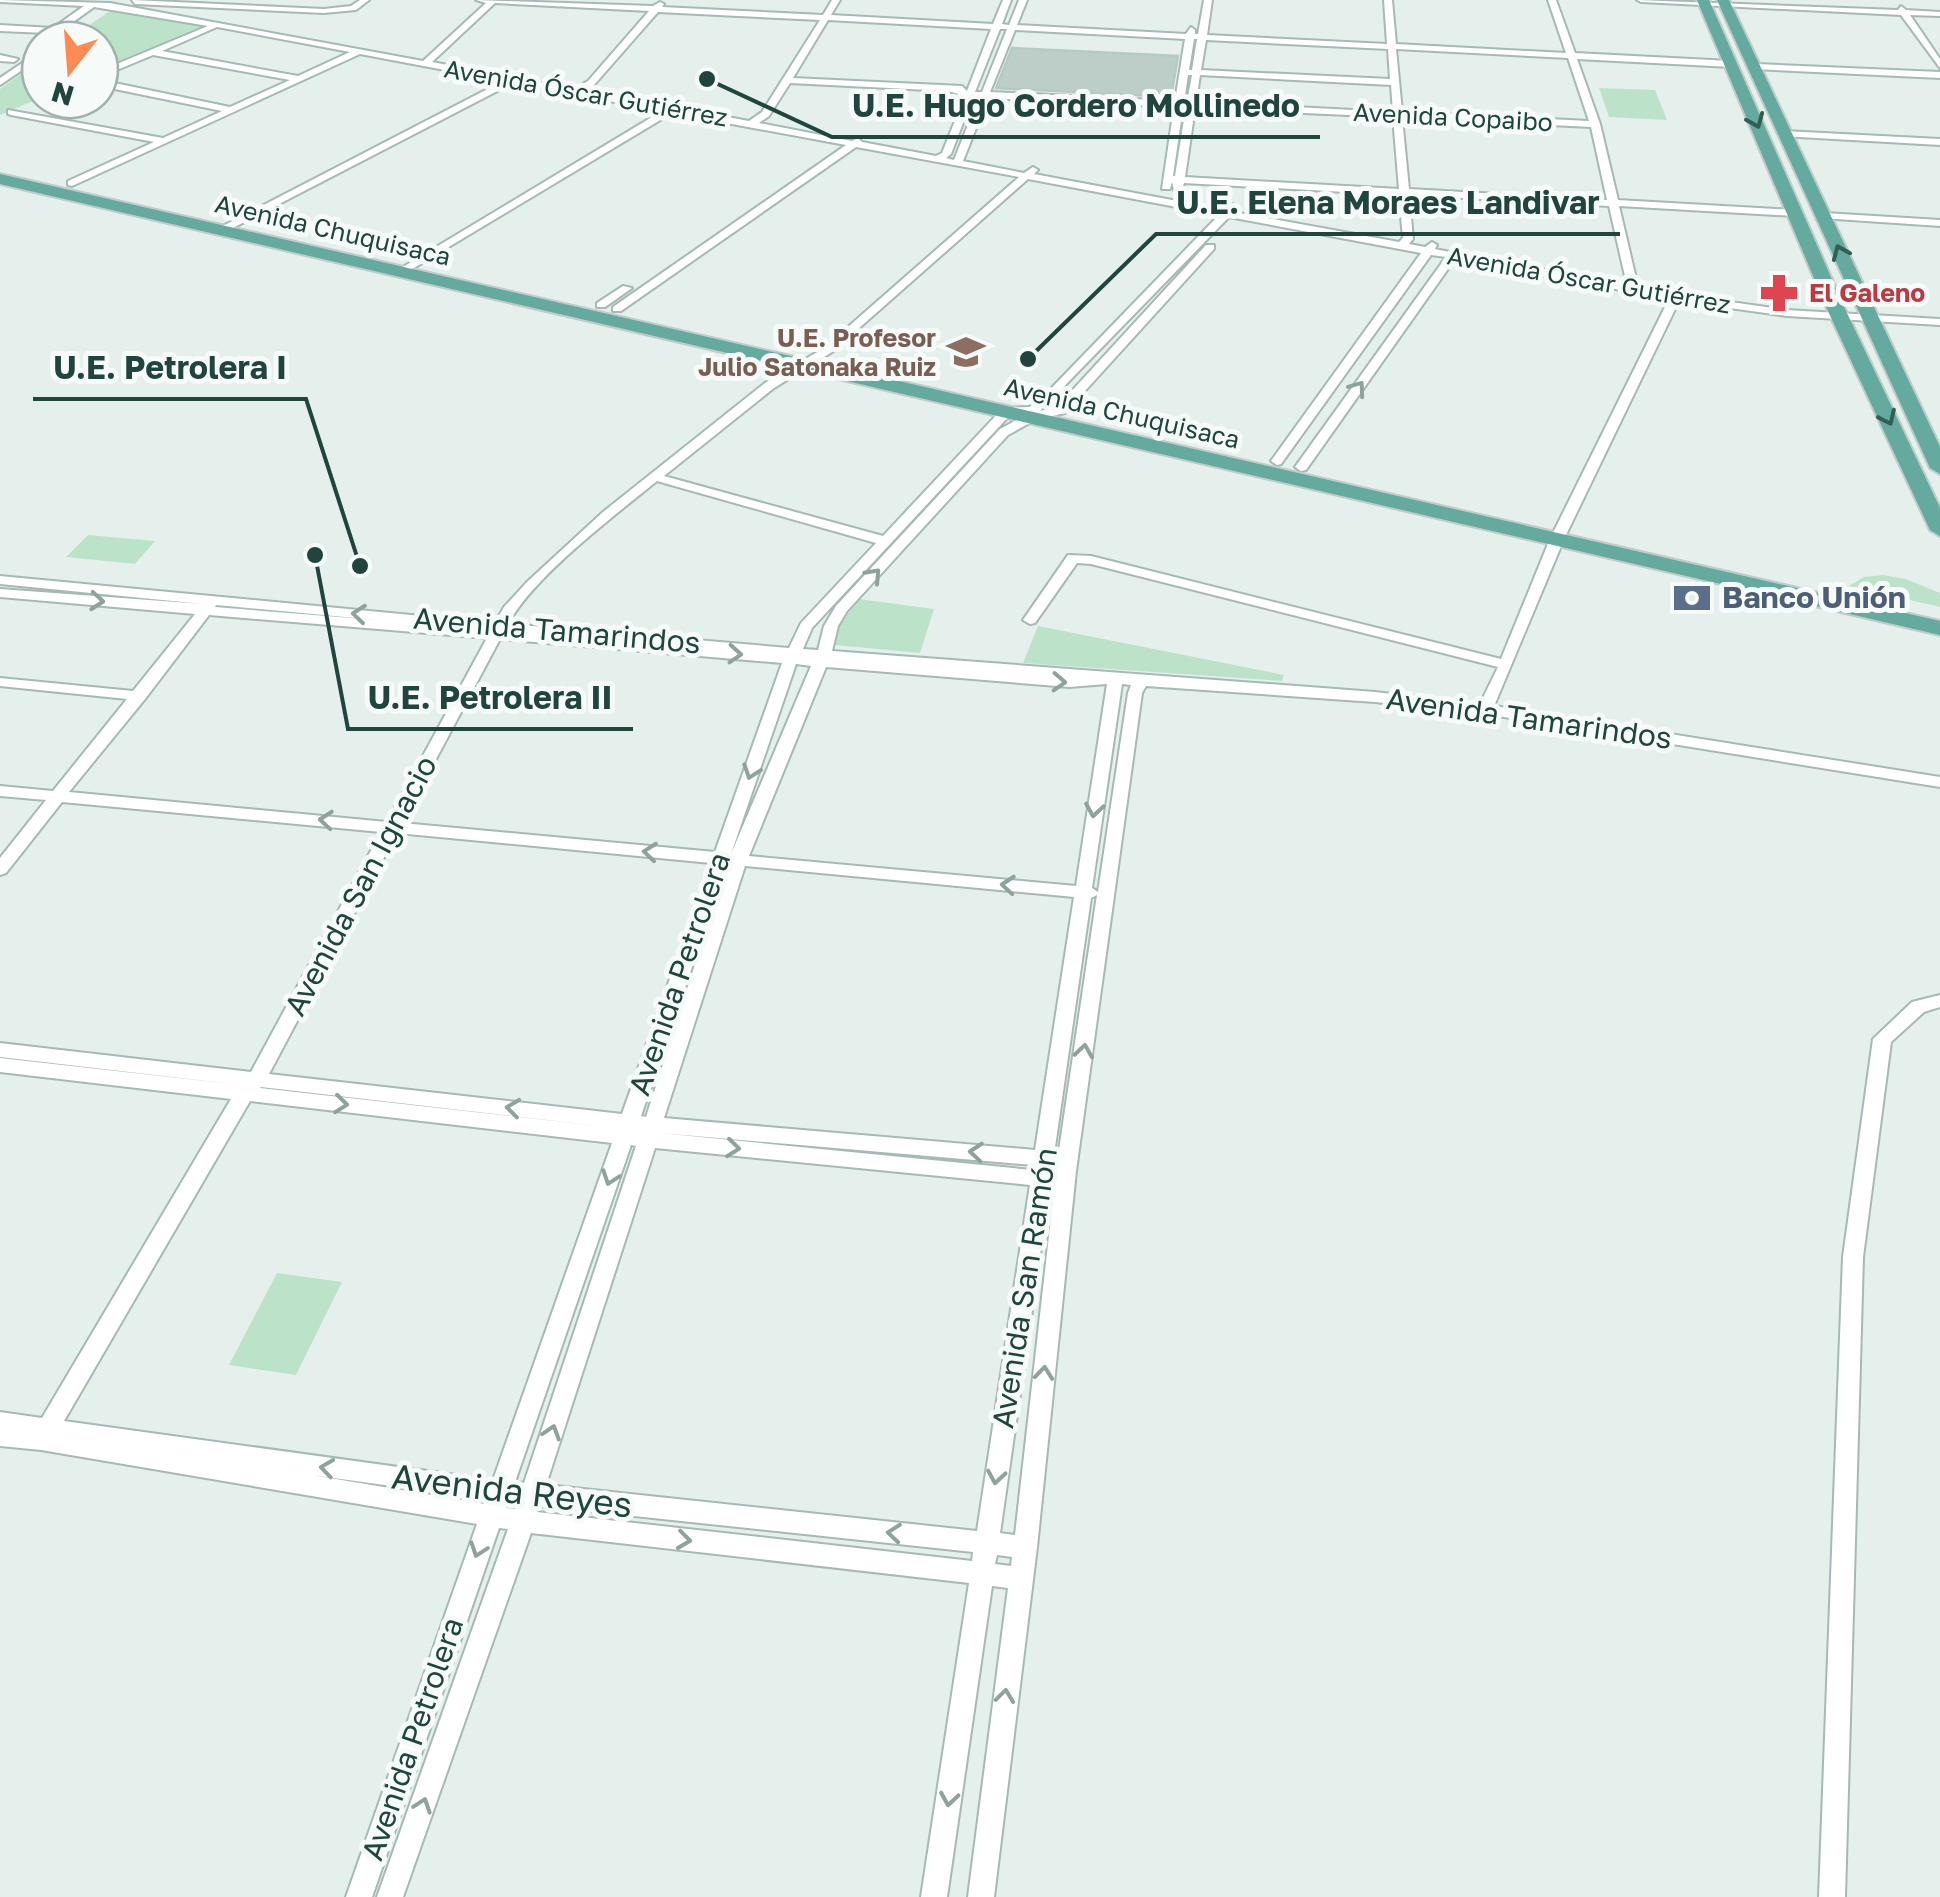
<svg xmlns="http://www.w3.org/2000/svg" width="1940" height="1897" font-family="'Golos Text',sans-serif">
<rect width="100%" height="100%" fill="#e5f0ec"/>
<g fill="#bce3c9">
<polygon points="110,11 117,12 205,27 100,73 100,40 67,40"/>
<polygon points="40,60 40,98 0,115 0,89"/>
<polygon points="1599,88 1655,90 1667,120 1609,117"/>
<polygon points="88,535 155,541 135,564 66,557"/>
<polygon points="1883,575 1906,579 1940,593 1940,607 1849,586 1864,577"/>
<polygon points="859,599 934,609 920,653 835,645 839,626"/>
<polygon points="1038,626 1284,675 1282,681 1023,663"/>
<polygon points="277,1273 342,1282 296,1375 229,1365"/>
</g>
<polygon fill="#bdcec8" stroke="#b6cac4" stroke-width="2.5" points="1012,48 1178,56 1171,97 996,88"/>
<g fill="none" stroke-linecap="round" stroke-linejoin="round">
<g stroke="#a6b9b4" stroke-width="4">
<g id="minor">
<path d="M0,0l110,3 313,58 63,-58 -10,-3 177,6 7,-4 4,2 -2,3 161,8 9,-15h8l-9,15 162,9 10,-24h8l-9,24 7,1 10,-25h8l-10,25 169,9 5,-7 4,3v4h3l6,-34h8l-5,35 180,9 -3,-44h8l4,44 170,9 -18,-53h8l19,53 156,8 4,3 -4,3 -154,-8 23,65 18,76 177,10 5,3 -5,3 -176,-10 19,81 34,6 6,-5 5,3 -1,4 105,15 153,9v6l-153,-9 -108,-15 -115,238 -70,167 446,71v10l-455,-73 -110,-12 -229,-16 -4,7 -66,478 -39,376 -43,350h-26l40,-309 -16,-2 -45,311h-26l48,-314 -438,-50 -128,364h-26l131,-368 -9,-1 -127,369h-26l131,-373 -436,-74 -41,-4v-34l42,6 189,-319 -231,-27v-14l241,27 -241,-28v-14l251,29 130,-240 -319,-30 -56,71 -6,2v-17l46,-58 -46,-4v-10l53,5 74,-92 -127,-13v-8l133,13 62,-77 -195,-17v-8l203,15 -203,-20v-8l495,47 9,-16 23,-25 76,-70 162,-129 59,-35 195,-171 -163,-30 -235,164h-8v-4l233,-162 -174,-32 -270,162 -5,-3 1,-2 264,-159 -149,-28 -290,150 -5,-3 1,-2 284,-147 -143,-27 -288,132 -4,-1v-4l86,-39 -143,-27 -3,-1v-4l155,28 59,-27 -122,-25v-6l130,27 60,-27 -137,-25 -53,22v-6l108,-45 -114,-19 -46,33 -8,2 -1,-4 7,-5 -46,-2v-6l53,3 31,-22 -84,-4zM495,3l154,8 -61,70 -14,8 -55,-10 -4,-4 -5,2 -78,-15zM658,12l162,8 -58,92 -13,9 -70,-13 -4,-4 -6,3 -85,-16 10,-6zM828,20l163,9 -24,62 -5,-5 -169,-8zM217,27l133,25 -52,24 -136,-25zM1000,29h7l-25,63h-7zM1015,30l170,9 -10,62 -185,-9zM1194,39h3l-5,31h-3zM1206,40l182,9 2,30 -189,-9zM1396,49l172,9 21,63 -187,-9zM1188,75h4l-5,27h-3zM1200,75l191,10 2,27 -197,-10zM790,83l158,8 17,5 -23,57 -6,3 -74,-14 -4,-4 -6,3 -93,-18 10,-7zM973,97h6l-25,63 -8,-2 5,-4zM988,98l186,9 -12,82h8l2,-7 2,8h8l2,-7 215,12 4,43 -4,4 -165,-30 4,-5 -5,-3 -8,6 -191,-36 4,-4 -5,-3 -9,6 -61,-12zM1183,107h3l-11,69h-2zM1195,108l198,9 6,72 -214,-12zM1402,118l189,9 16,73 -198,-11zM1028,179l191,36 -182,188 -8,4 -26,1 -120,128 -219,-60 110,-88 58,-36zM1409,195l200,11 18,79 -168,-31 3,-5 -5,-3 -7,6 -15,-3 2,-4 -5,-3 -7,5 -16,-3 4,-5zM1229,217l192,36 -150,208 6,4 4,-1 150,-209 15,2 -151,210 6,4 5,-1 149,-211 214,40 -119,240 -49,120 -410,-103 -23,-1 -45,65 7,4 5,-1 42,-60 14,1 407,103 -18,37 -105,-12 -543,-41 6,-25 9,-15 161,-176 27,-15 30,-7 149,-164v-4h-8l-149,162 -17,4zM1010,415h16l-26,14 -164,177 -12,20 -6,24 -15,-1 9,-21zM657,481l219,62 -75,80 -12,25 -281,-24c25,-47 106,-108 149,-143zM216,605l161,15 -162,-13zM209,615l278,23 -100,184 -318,-30 76,-93zM500,639l282,24 -67,189 -313,-29zM796,664l15,2 -80,188zM826,667l243,20 38,-3 -31,202 -327,-30zM1122,684l9,1 -3,8 -30,199 -6,-4zM397,833l314,30 -89,251 -353,-40zM727,865l-81,252 -5,-1zM745,866l329,31 -39,253 -371,-32zM1097,895l-39,262 -4,-3 37,-256zM261,1087l356,41 -357,-40zM250,1101l362,42 -119,337 -429,-59zM660,1133l373,32 -1,5zM631,1145l5,1 -112,337 -9,-1zM655,1148l375,37 -53,346 -431,-46zM1055,1183l-40,352 -15,-2 50,-348zM312,1475l174,24 -1,5zM508,1502l9,1 -2,6 -9,-1zM540,1506l433,46 -1,9 -435,-49zM997,1555l15,2 -1,9 -16,-2z"/>
<polygon points="132,0 324,9 351,6 360,0 369,0 356,10 324,13 135,4"/>
<polygon points="1637,0 1898,10 1901,6 1906,10 1940,12 1940,16 1910,15 1940,59 1940,68 1901,15 1641,2"/>
<polygon points="40,51 40,58 0,85 0,78"/>
<polygon points="0,55 18,59 14,62 0,61"/>
<polygon points="1757,64 1940,72 1940,78 1754,69"/>
<polygon points="1784,131 1940,139 1940,145 1781,136 1781,132"/>
<polygon points="1825,213 1940,220 1940,226 1821,218 1820,216"/>
<polygon points="623,286 632,288 605,307 597,307 597,303"/>
<polygon points="1940,995 1940,1007 1924,1012 1891,1042 1863,1257 1845,1897 1819,1897 1843,1257 1873,1039 1912,1002"/>
</g>
</g>
<g stroke="#c1cbc9" stroke-width="4">
<g id="primary">
<polygon points="1697,0 1709,0 1845,309 1940,508 1940,536 1930,530 1827,309"/>
<polygon points="1717,0 1729,0 1940,447 1940,474 1930,468"/>
<polygon points="0,174 1940,621 1940,635 0,184"/>
</g>
</g>
<use href="#minor" fill="#fff" fill-rule="evenodd"/>
<use href="#primary" fill="#65aa9e" fill-rule="evenodd"/>
</g>
<defs><path id="oneway-chevron" d="M-2-3.5L2.5 0L-2 3.5" fill="none" stroke-width="1.6" stroke-linecap="round" stroke-linejoin="round" transform="scale(2.5)"/></defs>
<g stroke="#325e56">
<use href="#oneway-chevron" transform="translate(1756 121) rotate(67)"/>
<use href="#oneway-chevron" transform="translate(1840 252) rotate(-113)"/>
<use href="#oneway-chevron" transform="translate(1888 418) rotate(65)"/>
</g>
<g stroke="#90a29e">
<use href="#oneway-chevron" transform="translate(1358 388) rotate(-54)"/>
<use href="#oneway-chevron" transform="translate(874 575) rotate(-47)"/>
<use href="#oneway-chevron" transform="translate(97 601) rotate(5)"/>
<use href="#oneway-chevron" transform="translate(359 614) rotate(-174)"/>
<use href="#oneway-chevron" transform="translate(735 654) rotate(4)"/>
<use href="#oneway-chevron" transform="translate(1059 682) rotate(3)"/>
<use href="#oneway-chevron" transform="translate(751 772) rotate(109)"/>
<use href="#oneway-chevron" transform="translate(1094 810) rotate(99)"/>
<use href="#oneway-chevron" transform="translate(326 820) rotate(-175)"/>
<use href="#oneway-chevron" transform="translate(650 852) rotate(-174)"/>
<use href="#oneway-chevron" transform="translate(1008 885) rotate(-175)"/>
<use href="#oneway-chevron" transform="translate(1084 1051) rotate(-82)"/>
<use href="#oneway-chevron" transform="translate(341 1104) rotate(6)"/>
<use href="#oneway-chevron" transform="translate(513 1108) rotate(-173)"/>
<use href="#oneway-chevron" transform="translate(733 1148) rotate(6)"/>
<use href="#oneway-chevron" transform="translate(976 1152) rotate(-175)"/>
<use href="#oneway-chevron" transform="translate(610 1178) rotate(109)"/>
<use href="#oneway-chevron" transform="translate(1044 1373) rotate(-84)"/>
<use href="#oneway-chevron" transform="translate(552 1432) rotate(-72)"/>
<use href="#oneway-chevron" transform="translate(327 1468) rotate(-172)"/>
<use href="#oneway-chevron" transform="translate(996 1477) rotate(99)"/>
<use href="#oneway-chevron" transform="translate(894 1533) rotate(-174)"/>
<use href="#oneway-chevron" transform="translate(684 1540) rotate(7)"/>
<use href="#oneway-chevron" transform="translate(478 1550) rotate(109)"/>
<use href="#oneway-chevron" transform="translate(1005 1696) rotate(-83)"/>
<use href="#oneway-chevron" transform="translate(949 1799) rotate(99)"/>
<use href="#oneway-chevron" transform="translate(423 1805) rotate(-71)"/>
</g>
<defs>
<g id="pharmacy-bare" transform="scale(3)"><path d="M-2-6h4v4h4v4h-4v4h-4v-4h-4v-4h4Z" fill="#e0444e" stroke="#f6fbf9" stroke-width="2.5" paint-order="stroke"/></g>
<g id="school-bare" transform="scale(3)"><path d="M0-5L7-2L0 1L-7-2ZM-4 1L0 2.5L4 1V4Q0 6-4 4Z" fill="#8d6e63" stroke="#f6fbf9" stroke-width="2.5" paint-order="stroke"/></g>
<g id="bank-bare" transform="scale(3)"><path d="M-6-4H6V4H-6ZM0-2.3a2.3 2.3 0 1 0 0 4.6a2.3 2.3 0 1 0 0-4.6Z" fill="#5c6f8a" stroke="#f6fbf9" stroke-width="2.5" paint-order="stroke"/></g>
</defs>
<g fill-rule="evenodd">
<use href="#pharmacy-bare" x="1779" y="293"/>
<use href="#school-bare" x="966" y="352"/>
<use href="#bank-bare" x="1692" y="598"/>
</g>
<g text-anchor="middle" stroke-width="10" stroke-linejoin="round" paint-order="stroke">
<g font-size="25" fill="#21453e" stroke="#f6fbf9">
<text transform="translate(586 93) rotate(10)" y="9">Avenida Óscar Gutiérrez</text>
<text transform="translate(1453 117) rotate(3)" y="9">Avenida Copaibo</text>
<text transform="translate(333 230) rotate(13)" y="9">Avenida Chuquisaca</text>
<text transform="translate(1589 280) rotate(10)" y="9">Avenida Óscar Gutiérrez</text>
<text transform="translate(1122 413) rotate(13)" y="9">Avenida Chuquisaca</text>
</g>
<g font-size="25" font-weight="bold" fill="#be3a42" stroke="#f6fbf9" text-anchor="start">
<text x="1809" y="302">El Galeno</text>
</g>
<g font-size="25" font-weight="bold" fill="#785e54" stroke="#f6fbf9" text-anchor="end">
<text x="936" y="347">U.E. Profesor<tspan x="936" dy="29">Julio Satonaka Ruiz</tspan></text>
</g>
<g font-size="30" font-weight="bold" fill="#4e5e75" stroke="#f6fbf9" text-anchor="start">
<text x="1722" y="608">Banco Unión</text>
</g>
<g font-size="30" fill="#21453e" stroke="#f6fbf9">
<text transform="translate(557 631) rotate(5)" y="10">Avenida Tamarindos</text>
<text transform="translate(1529 719) rotate(8)" y="10">Avenida Tamarindos</text>
<text transform="translate(361 886) rotate(-62)" y="10">Avenida San Ignacio</text>
<text transform="translate(680 974) rotate(-71)" y="10">Avenida Petrolera</text>
<text transform="translate(1025 1288) rotate(-81)" y="10">Avenida San Ramón</text>
<text transform="translate(413 1739) rotate(-71)" y="10">Avenida Petrolera</text>
</g>
<g font-size="35" fill="#21453e" stroke="#f6fbf9">
<text transform="translate(512 1491) rotate(7)" y="12">Avenida Reyes</text>
</g>
</g>
<path fill="none" stroke="#21453e" stroke-width="4" d="M707 79L832 137H1320M1028 359L1156 234H1620M360 566L306 399H33M315 555L348 729H633"/>
<g fill="#21453e" stroke="#f6fbf9" stroke-width="4">
<circle cx="707" cy="79" r="10"/>
<circle cx="1028" cy="359" r="10"/>
<circle cx="360" cy="566" r="10"/>
<circle cx="315" cy="555" r="10"/>
</g>
<g font-size="32" text-anchor="middle" font-weight="bold" fill="#21453e" stroke="#f6fbf9" stroke-width="10" stroke-linejoin="round" paint-order="stroke">
<text x="1076" y="117">U.E. Hugo Cordero Mollinedo</text>
<text x="1388" y="214">U.E. Elena Moraes Landivar</text>
<text x="170" y="379">U.E. Petrolera I</text>
<text x="490" y="709">U.E. Petrolera II</text>
</g>
<g transform="translate(70 70) rotate(197)"><circle r="48" fill="#f6fbf9" stroke="#a1b2ae" stroke-width="2.5"/>
<path d="M0-8L18 38L0 25L-18 38Z" fill="#ff8b54"/>
<text y="-15" font-size="28" font-weight="bold" text-anchor="middle" fill="#21453e">N</text>
</g>
</svg>
